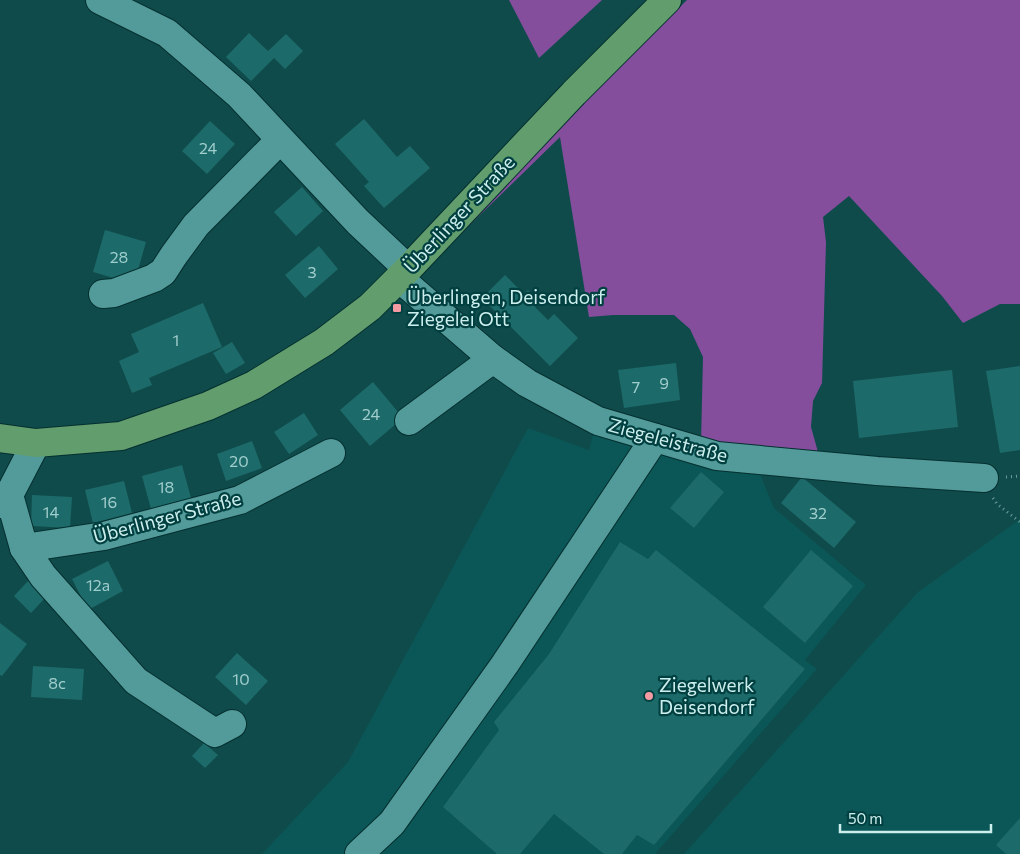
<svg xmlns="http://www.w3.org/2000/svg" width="1020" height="854" font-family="Commissioner,sans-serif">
<rect width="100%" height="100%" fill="#104b4b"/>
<g fill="#0b5656">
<polygon points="528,428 589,450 594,431 758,469 774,508 866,585 805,660 817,669 655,854 262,854 348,762"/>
<polygon points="1020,519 1020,854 684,854 918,592"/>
</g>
<g fill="#854e9d">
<polygon points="509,0 602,0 539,58"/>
<polygon points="687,0 1020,0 1020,304 1000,304 963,323 942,296 849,196 823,217 826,242 822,383 813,401 811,427 818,452 701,443 703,357 690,329 674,315 613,315 589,317 560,137 445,249 480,206"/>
</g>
<g fill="#1d6a6a">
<polygon points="249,33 268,51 286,34 303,51 285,69 274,58 251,81 226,57"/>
<polygon points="364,119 397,157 410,146 430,168 384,208 364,186 369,182 335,144"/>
<polygon points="210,121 235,144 207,174 182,151"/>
<polygon points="302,187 323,211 296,236 274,212"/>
<polygon points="105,230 146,242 134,284 93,272"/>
<polygon points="319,246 338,269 305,298 285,275"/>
<polygon points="505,275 524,294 528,290 540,301 535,307 548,320 554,314 578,338 550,366 482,298"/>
<polygon points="203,303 222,347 149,378 152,385 132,393 119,361 139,352 131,334"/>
<polygon points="232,342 245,363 226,374 213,353"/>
<polygon points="676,363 680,400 624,408 618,370"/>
<polygon points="1020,366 1020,450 1000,453 986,371"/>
<polygon points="952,370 958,427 859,438 853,381"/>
<polygon points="373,382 403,418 370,446 340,410"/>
<polygon points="304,413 318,435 289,454 274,432"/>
<polygon points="252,441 262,468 226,481 217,454"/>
<polygon points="182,465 191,498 151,509 142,476"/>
<polygon points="701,472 724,492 694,528 670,508"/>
<polygon points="802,477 856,522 834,548 781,503"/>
<polygon points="124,481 132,513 93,523 85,490"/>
<polygon points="32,495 72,497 70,528 31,526"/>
<polygon points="620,542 648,559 656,550 805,669 654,845 637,835 622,854 604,854 554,814 520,854 497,854 443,807 499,730 494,722 549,654"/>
<polygon points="811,550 853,586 805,643 763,607"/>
<polygon points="108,561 123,591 88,610 72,579"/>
<polygon points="29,580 46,597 31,613 14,596"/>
<polygon points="0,623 27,644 2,676 0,675"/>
<polygon points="237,653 268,681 246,705 215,677"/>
<polygon points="33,666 84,669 82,700 31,697"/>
<polygon points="204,743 218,755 205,768 192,756"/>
<polygon points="1020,818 1020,854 1006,854 996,845"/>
</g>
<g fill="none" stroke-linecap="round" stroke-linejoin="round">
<g stroke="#052f2f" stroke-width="30">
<g id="minor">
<polyline points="100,0 167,33 239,95 358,222 408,269"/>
<polyline points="399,278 493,359 527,383 598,421 717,456 877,471 984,478"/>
<polyline points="103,294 114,293 154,278 163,272 174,255 196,225 280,140"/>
<polyline points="409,421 493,359"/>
<polyline points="9,495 24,548 43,576 136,681 215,733 232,724"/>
<polyline points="0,504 9,495 36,443"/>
<polyline points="24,548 104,536 240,500 331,453"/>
<polyline points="359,854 392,823 505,664 655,438"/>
</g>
</g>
<g stroke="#052f2f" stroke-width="30">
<polyline id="major" points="0,438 36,443 121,436 208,406 254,385 324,342 370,307 408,269 574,93 667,0"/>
</g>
<g stroke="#6d9c9c" stroke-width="3" stroke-dasharray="1 4" stroke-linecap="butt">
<polyline points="1006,477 1020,476"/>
<polyline points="993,498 997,504 1020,522"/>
</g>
<use href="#minor" stroke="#529b9a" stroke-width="28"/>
<use href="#major" stroke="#629d6d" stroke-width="28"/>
</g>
<g fill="#f49aa2" stroke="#004040" stroke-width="2">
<rect x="392" y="303" width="10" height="10" rx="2.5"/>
<circle cx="649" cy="696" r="5"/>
</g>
<g text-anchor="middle" stroke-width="4.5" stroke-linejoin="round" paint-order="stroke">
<g font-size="16" fill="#a0cecd">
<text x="208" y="154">24</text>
<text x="119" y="263">28</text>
<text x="312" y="278">3</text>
<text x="176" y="346">1</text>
<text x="664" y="389">9</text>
<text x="636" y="393">7</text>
<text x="371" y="420">24</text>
<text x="239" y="467">20</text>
<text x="166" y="493">18</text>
<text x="109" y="508">16</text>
<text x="51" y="518">14</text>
<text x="818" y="519">32</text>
<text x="98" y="591">12a</text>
<text x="241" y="685">10</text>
<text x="57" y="689">8c</text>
</g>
<g font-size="19" fill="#ccefee" stroke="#004040">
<text transform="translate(459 214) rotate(-47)" y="7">Überlinger Straße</text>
<text transform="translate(668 440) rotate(15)" y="7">Ziegeleistraße</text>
<text transform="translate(167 517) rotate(-15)" y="7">Überlinger Straße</text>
</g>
<g font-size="19" fill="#ccefee" stroke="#004040" text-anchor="start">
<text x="407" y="304">Überlingen, Deisendorf<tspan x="407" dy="22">Ziegelei Ott</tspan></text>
<text x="659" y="692">Ziegelwerk<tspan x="659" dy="22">Deisendorf</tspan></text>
</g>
</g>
<path d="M840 824v8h151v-8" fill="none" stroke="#ccefee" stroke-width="2.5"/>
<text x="848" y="824" font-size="15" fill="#ccefee" stroke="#004040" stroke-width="4" paint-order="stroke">50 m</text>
</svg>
